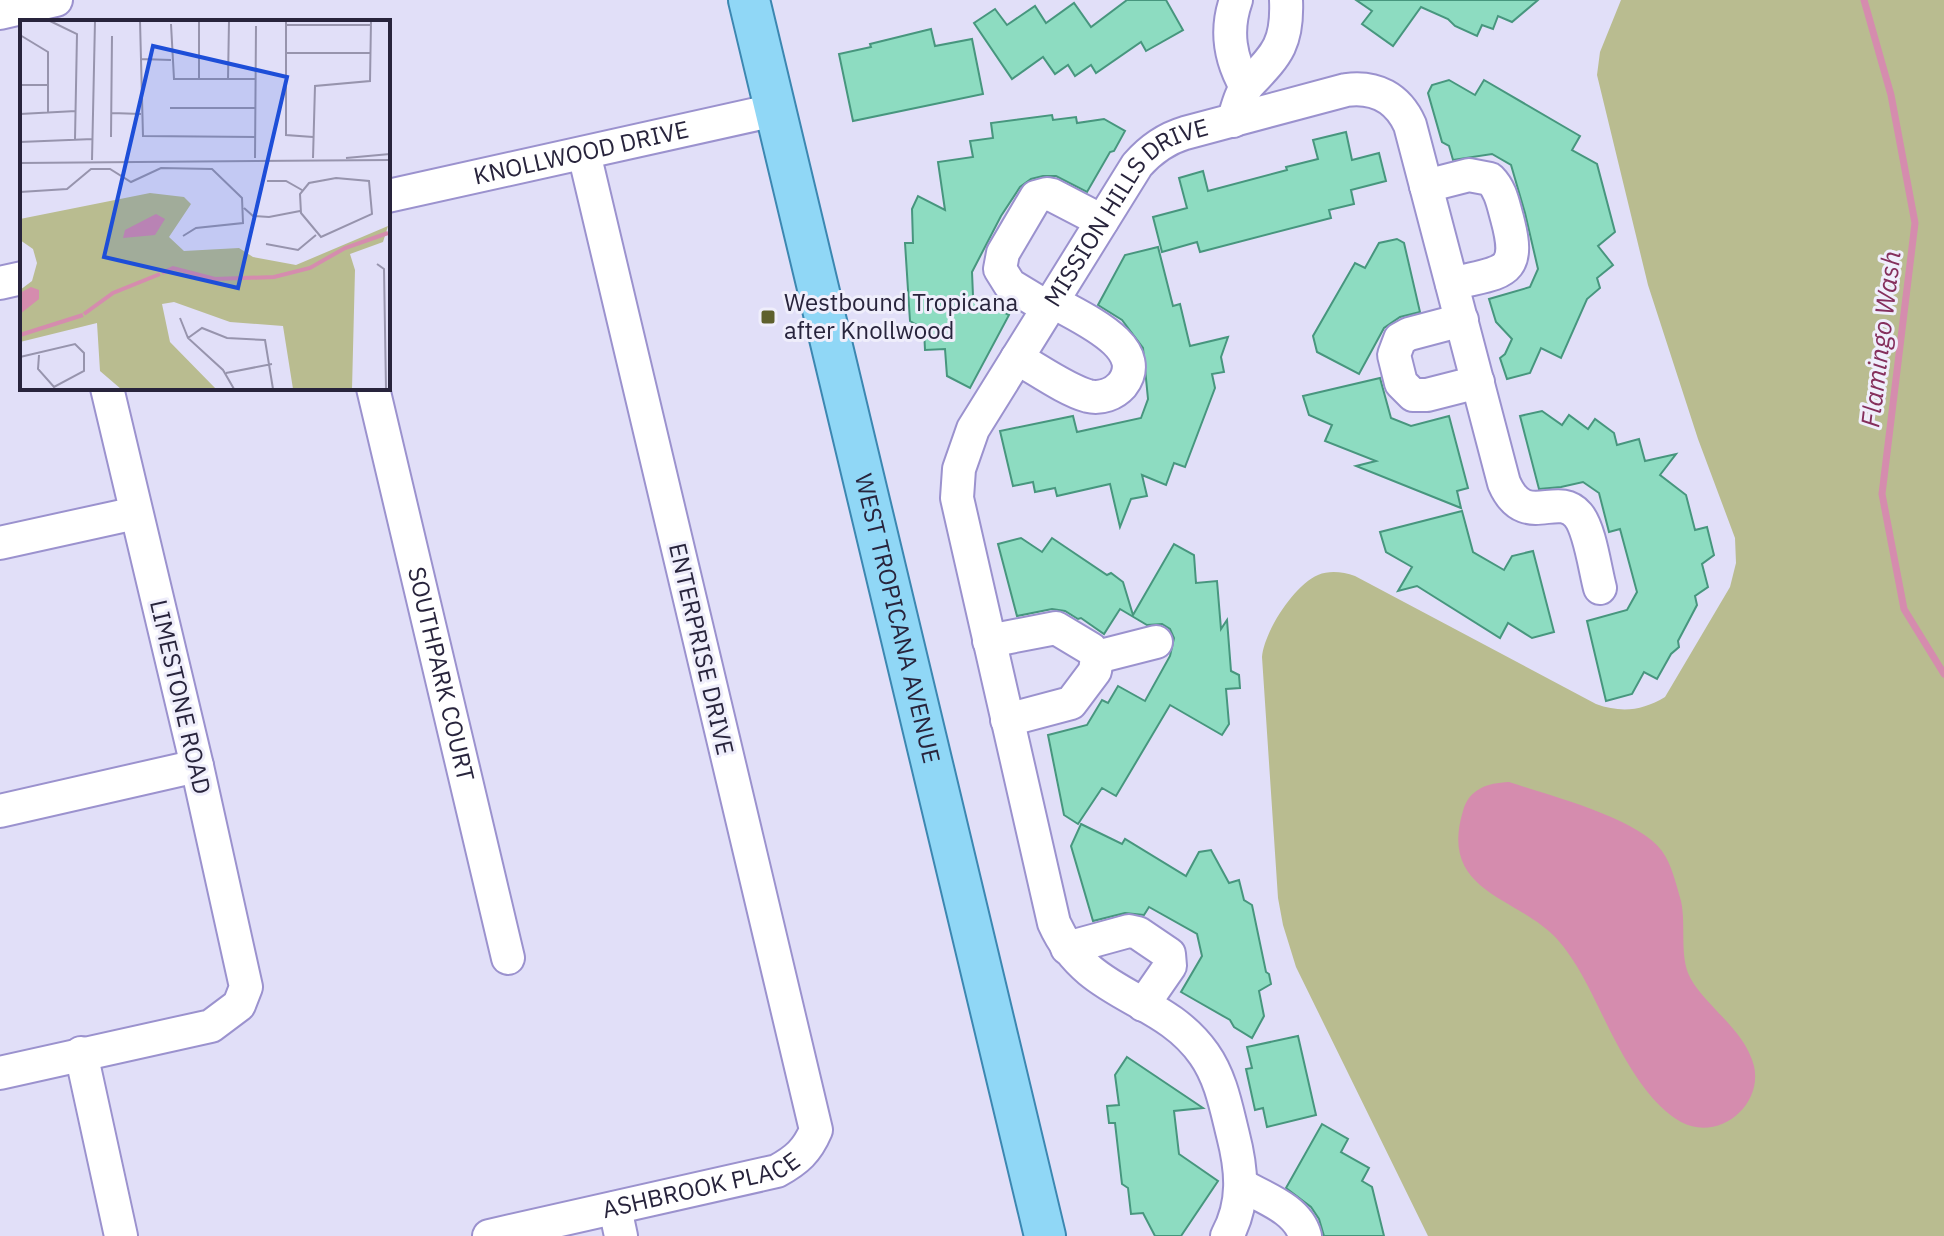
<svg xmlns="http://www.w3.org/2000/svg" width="1944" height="1236" font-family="'IBM Plex Sans',sans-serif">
<rect width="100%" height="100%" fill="#e1dff8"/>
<path fill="#b9bc90" d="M1621,0h323v1236h-516l-132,-269 -13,-42 -5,-27 -16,-241c2,-25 32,-72 56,-82 12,-5 25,-3 37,1l241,128c25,9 46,7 69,-7l65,-110 6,-24 -1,-25 -37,-99 -50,-154 -51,-210 3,-23z"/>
<path fill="#d58cae" d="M1509,782c39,13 129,36 153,69 10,14 14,33 19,50 5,23 -1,50 7,72 13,31 56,54 66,93 9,40 -36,76 -73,56 -28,-16 -49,-50 -64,-78 -19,-35 -34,-76 -60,-105 -39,-43 -119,-46 -94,-128 6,-22 24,-28 46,-29z"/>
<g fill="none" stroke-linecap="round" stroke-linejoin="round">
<polyline stroke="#d58cae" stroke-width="7" points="1864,0 1891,95 1915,223 1882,494 1904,609 1944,674"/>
</g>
<g fill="#8ddcc1" stroke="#47967e" stroke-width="2">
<polygon points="1127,0 1166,0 1183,30 1146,51 1141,42 1096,73 1091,65 1075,76 1068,65 1055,74 1043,57 1012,79 974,23 995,9 1007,25 1035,6 1046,23 1074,3 1091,27"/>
<polygon points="1356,0 1538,0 1512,22 1498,16 1493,29 1482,25 1477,36 1455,26 1448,19 1421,7 1393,46 1362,24 1372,11"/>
<polygon points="931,29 935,46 972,39 983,94 853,121 839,54 871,47 870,44"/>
<polygon points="1449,80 1475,95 1484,80 1580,136 1572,150 1597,164 1615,232 1598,246 1613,265 1597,278 1600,288 1587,299 1561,358 1541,348 1530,373 1507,379 1500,358 1505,354 1512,339 1496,322 1489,299 1530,287 1538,269 1525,213 1511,165 1492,154 1453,160 1449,146 1442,142 1428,93 1432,85"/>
<polygon points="1052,115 1053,120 1076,117 1077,123 1104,119 1125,131 1114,151 1110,152 1087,192 1056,176 1043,176 1031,179 1020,187 1001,216 972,272 973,296 1009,315 970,388 947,376 945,349 925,350 924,329 910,321 905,243 913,243 912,209 918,196 945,210 938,162 973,157 970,141 993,138 991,123"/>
<polygon points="1346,132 1352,160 1379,153 1386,181 1351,190 1354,204 1329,210 1331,218 1200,252 1197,242 1162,252 1153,217 1187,208 1179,178 1203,171 1208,191 1287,170 1286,167 1318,159 1313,140"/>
<polygon points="1397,239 1404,243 1420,312 1400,317 1384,328 1359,374 1317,352 1313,336 1355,263 1365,268 1379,243"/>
<polygon points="1158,247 1173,306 1180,304 1190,346 1228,337 1221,357 1224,372 1212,374 1215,388 1185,467 1174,463 1166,485 1142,475 1147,496 1131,499 1120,527 1110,484 1057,496 1055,488 1035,492 1033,482 1013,486 1000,431 1073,416 1077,432 1141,418 1148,399 1143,348 1122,320 1098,305 1125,255"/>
<polygon points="1380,378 1391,418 1411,426 1449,416 1468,488 1457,491 1461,508 1356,466 1376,461 1325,441 1332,425 1309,415 1303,396"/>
<polygon points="1542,411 1562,425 1569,415 1588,429 1595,419 1614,433 1617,445 1639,439 1645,461 1676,454 1660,475 1686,495 1695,530 1707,527 1714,555 1702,564 1708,587 1695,596 1697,605 1678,641 1679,647 1671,654 1657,679 1644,672 1632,694 1606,701 1587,621 1627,610 1637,592 1620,529 1609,532 1599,493 1583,482 1561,487 1539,489 1520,416"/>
<polygon points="1462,511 1473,552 1504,570 1512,556 1533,551 1554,632 1532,638 1508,623 1500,638 1417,586 1398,591 1412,567 1386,552 1380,532"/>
<polygon points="1021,538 1042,552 1052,538 1107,575 1111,573 1123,582 1133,615 1174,544 1194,555 1196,583 1217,581 1221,629 1227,620 1231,671 1239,675 1240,688 1226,689 1229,724 1222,735 1170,705 1116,796 1102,788 1078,824 1064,815 1048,735 1087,725 1102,700 1108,703 1118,686 1145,701 1170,656 1174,638 1170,629 1162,624 1147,625 1120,609 1104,634 1081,618 1078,619 1065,611 1052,609 1017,616 998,544"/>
<polygon points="1081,824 1122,844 1125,839 1186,876 1199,852 1211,850 1229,883 1239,880 1244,900 1252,905 1266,972 1269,974 1271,984 1259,991 1264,1016 1252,1038 1234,1027 1230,1020 1181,992 1202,956 1197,934 1149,907 1144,915 1125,913 1093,921 1071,846"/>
<polygon points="1298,1036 1316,1115 1267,1127 1263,1108 1255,1110 1246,1069 1252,1068 1247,1047"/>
<polygon points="1127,1057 1203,1108 1174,1111 1179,1154 1218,1181 1181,1236 1155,1236 1143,1213 1131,1214 1128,1188 1122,1184 1115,1123 1109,1123 1107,1106 1119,1105 1115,1075"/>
<polygon points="1322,1124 1348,1139 1341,1152 1369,1168 1362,1181 1372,1187 1384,1236 1324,1236 1319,1219 1311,1207 1286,1188"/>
</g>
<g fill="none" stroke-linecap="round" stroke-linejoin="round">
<g stroke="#9b92ce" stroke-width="36">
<g id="minor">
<path d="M1236,0c-11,31 -6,59 10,87"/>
<polyline points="0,13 56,0"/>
<path d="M1233,121c4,-11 7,-27 15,-36 28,-30 40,-40 38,-85"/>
<path d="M1426,186l43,-11 21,4c11,11 13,25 17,39 16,59 -6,53 -55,66"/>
<path id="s1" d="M388,196l387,-86"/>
<polyline points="0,283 22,278"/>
<polyline points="1048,308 1010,285 1000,269 1003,253 1036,197 1047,194 1052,195 1102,221"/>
<polyline points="1462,320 1409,334 1400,339 1394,355 1401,383 1413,395 1427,395 1478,382"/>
<path d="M1017,358c20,11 49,32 71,38 13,3 26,-2 34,-11 30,-39 -46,-69 -70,-84"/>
<path id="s2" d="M373,388l135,570"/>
<polyline points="0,543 136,513"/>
<polyline points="989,641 1056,628 1091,649 1097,657 1095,671 1071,703 1007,720"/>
<polyline points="1097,657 1156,642"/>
<polyline points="0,811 197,766"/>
<polyline points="1067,948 1129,931 1138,933 1169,954 1170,966 1143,1005"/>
<polyline points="81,1053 121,1236"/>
<polyline points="0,1073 211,1026 239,1005 246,987 197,766 107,388"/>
<path d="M1241,1185c23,13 57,24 64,51"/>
<polyline points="615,1208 621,1236"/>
<path id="s3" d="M489,1236l288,-65c20,-11 30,-20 39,-41l-232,-977"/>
<path id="s4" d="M1227,1236c18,-33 15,-66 6,-101 -7,-28 -12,-57 -29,-81 -42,-60 -116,-55 -150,-131l-97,-425 2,-29 14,-40 164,-264c14,-16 28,-26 48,-32l161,-43c30,-4 52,8 64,35l94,358c21,48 53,7 74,32 12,14 17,55 22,73"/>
</g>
</g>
<g stroke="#3c87b1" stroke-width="44">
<g id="major">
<path id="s5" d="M749,0l296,1236"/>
</g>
</g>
<use href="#minor" stroke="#fff" stroke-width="32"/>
<use href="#major" stroke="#90d7f6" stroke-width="40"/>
</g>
<rect fill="#5e602d" stroke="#efeefb" stroke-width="3" x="760" y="309" width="16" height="16" rx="4"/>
<g text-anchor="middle" stroke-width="6" stroke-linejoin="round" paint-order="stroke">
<g font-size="24" fill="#28243c" stroke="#efeefb">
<text dy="8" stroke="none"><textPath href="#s1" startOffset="198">KNOLLWOOD DRIVE</textPath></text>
<text dy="8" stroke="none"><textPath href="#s4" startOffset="1170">MISSION HILLS DRIVE</textPath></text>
<text dy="8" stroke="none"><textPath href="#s5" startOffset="636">WEST TROPICANA AVENUE</textPath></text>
<text transform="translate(701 649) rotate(77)" y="8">ENTERPRISE DRIVE</text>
<text dy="8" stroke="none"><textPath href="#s2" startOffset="294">SOUTHPARK COURT</textPath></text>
<text transform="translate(180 697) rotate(77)" y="8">LIMESTONE ROAD</text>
<text dy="8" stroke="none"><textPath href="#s3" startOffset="218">ASHBROOK PLACE</textPath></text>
</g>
<g font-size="24" fill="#28243c" stroke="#efeefb" text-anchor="start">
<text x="784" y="311">Westbound Tropicana<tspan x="784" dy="28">after Knollwood</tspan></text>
</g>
<g font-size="26" font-style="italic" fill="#852f5c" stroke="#efeefb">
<text transform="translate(1881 339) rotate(-83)" y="9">Flamingo Wash</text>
</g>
</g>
<g transform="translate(20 20)">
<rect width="370" height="370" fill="#e1dff8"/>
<path d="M130,173l34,4 7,7 -22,33 15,14 55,-3 14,9 43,8 92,-39 -5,16 -33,12 5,16 -3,119h-59l-10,-63 -53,-4 -56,-20 -12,2 8,38 46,47h-95l-21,-18 -3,-48 -77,19v-52l12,-9 5,-18 -4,-14 -13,-9v-21z" fill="#b9bc90"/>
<path d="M136,194l9,5 -10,16 -32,3 2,-8zM11,267l8,3v9l-19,15v-21z" fill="#d58cae"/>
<path fill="none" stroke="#d58cae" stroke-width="4" d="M142,253l11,-5 42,11 59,-2 36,-9 35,-20 43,-15M64,294l29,-21 47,-19M0,315l63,-20"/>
<path fill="none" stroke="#9794ad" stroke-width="2" d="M30,1l27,13 -2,105M120,1l3,115 113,1M266,1v114l27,2M151,4l3,55h82M266,5h85M0,15l28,17v61M265,33h86M121,39l30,1M179,59v-58M208,59l1,-58M0,65h28M150,88h86M92,93l29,1M0,94l56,-3M91,117l1,-101M0,122l73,-3M235,138l1,-132M293,138l2,-72 55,-5 1,-60M326,138l44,-4M72,140l3,-139M0,143l370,-3M316,158l33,3 3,33 -51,23 -20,-24 -1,-19 9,-11zM247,161h19l16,9M0,172l47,-3 24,-20h19l21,13 30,-14 51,1 30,29 1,25 -47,5 -13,8M224,188l9,8 16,1 31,-6M246,224l32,6 18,-15M357,244l7,5 2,120M160,298l8,20 35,32 11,19M168,318l14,-10 25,10 38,2 8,49M0,337l55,-13 9,9v18l-30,16 -16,-18 1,-14M206,353l46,-9"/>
<path fill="#1d4ed8" fill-opacity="0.15" stroke="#1d4ed8" stroke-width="4" d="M133,26l134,31 -49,211 -134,-31z"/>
<rect width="370" height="370" fill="none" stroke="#28243c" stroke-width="4"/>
</g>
</svg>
